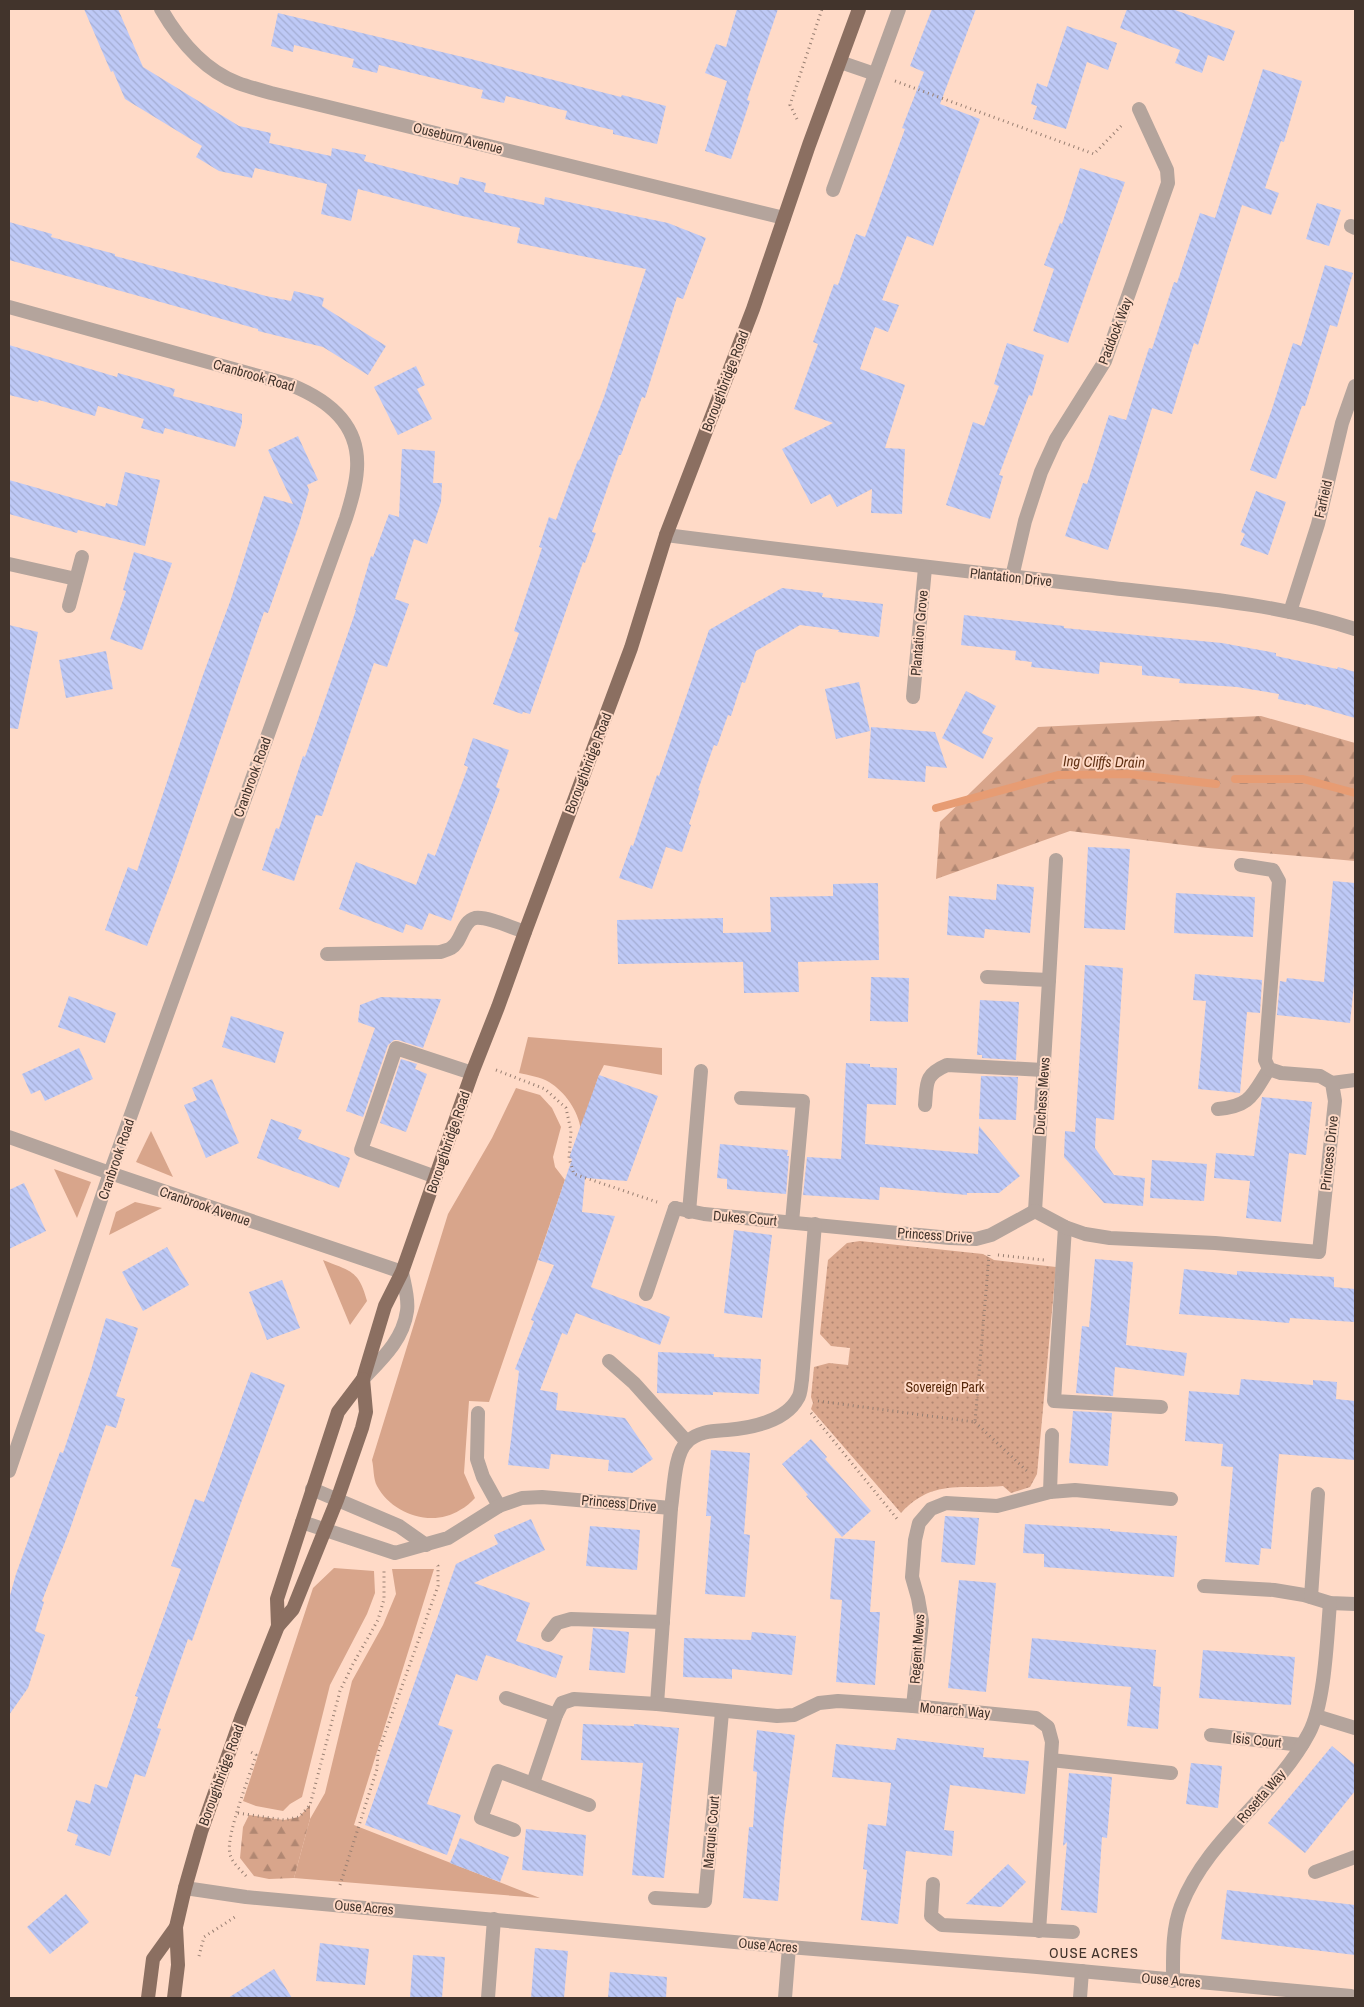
<svg xmlns="http://www.w3.org/2000/svg" width="1364" height="2007" font-family="'Archivo Narrow',sans-serif">
<defs>
<pattern id="forest-firs" width="22" height="20" patternUnits="userSpaceOnUse" patternTransform="scale(1.25)"><rect width="22" height="20" fill="#d8a58b"/><path d="M5 1l3.5 6h-7zM16 11l3.5 6h-7z" fill="#b18772"/></pattern>
<pattern id="park-dots" width="8" height="8" patternUnits="userSpaceOnUse" patternTransform="scale(1.25)"><rect width="8" height="8" fill="#d8a58b"/><path d="M2 2h.1M6 6h.1" fill="none" stroke="#b18772" stroke-width="1.8" stroke-linecap="round"/></pattern>
<pattern id="building-back-hatch" width="6" height="6" patternUnits="userSpaceOnUse" patternTransform="scale(1.25)"><rect width="6" height="6" fill="#bec9f6"/><path d="M-1 5l2 2M0 0l6 6M5-1l2 2" fill="none" stroke="#a4add3"/></pattern>
</defs>
<rect width="100%" height="100%" fill="#ffdac7"/>
<g fill="#d8a58b">
<path d="M528,1037l134,11v27l-58,-10 -5,10 -18,55c-3,-20 -16,-38 -32,-48 -8,-5 -21,-7 -30,-9z"/>
<path d="M516,1088l24,7 12,13 9,19 -8,30 2,10 10,13 -76,222 -20,-1 -5,72 11,25c-4,4 -9,9 -15,12 -28,18 -68,4 -83,-24 -4,-7 -3,-18 -5,-26l76,-246 44,-76z"/>
<polygon points="151,1131 173,1177 136,1162"/>
<polygon points="54,1169 91,1182 77,1218"/>
<polygon points="135,1202 162,1208 109,1235 116,1212"/>
<path d="M323,1260c27,11 36,10 44,41l-17,24z"/>
<polygon points="334,1568 374,1571 375,1593 367,1614 330,1685 302,1797 290,1804 283,1811 256,1806 243,1801 313,1588"/>
<polygon points="392,1569 434,1569 354,1825 540,1898 294,1878 310,1819 325,1793 352,1681 383,1625 396,1594"/>
</g>
<g fill="url(#forest-firs)">
<polygon points="1261,716 1355,743 1355,861 1208,848 1070,831 936,879 940,822 1038,727"/>
<polygon points="310,1805 310,1819 294,1878 269,1879 254,1876 240,1858 243,1827 249,1815 284,1820 299,1817"/>
</g>
<path fill="url(#park-dots)" d="M860,1241l123,13 11,6 62,7 -19,207 -7,13 -19,6 -8,-7c-41,4 -70,-8 -102,27l-90,-104 2,-6 -2,-6 3,-30 15,-4 19,2 2,-17 -19,-2 -11,-12 8,-74 19,-17z"/>
<g fill="none" stroke-linecap="round" stroke-linejoin="round">
<g stroke="#e79c73" stroke-width="8">
<polyline points="1235,779 1303,779 1355,793"/>
<polyline points="936,808 1058,775 1128,774 1216,784"/>
</g>
</g>
<g fill="url(#building-back-hatch)">
<polygon points="84,9 118,9 143,67 239,126 271,133 269,143 331,156 332,148 366,155 364,161 458,185 460,177 486,183 484,192 544,205 545,197 668,223 706,238 683,299 677,297 645,398 642,397 621,455 619,455 592,532 596,533 585,563 583,562 530,714 523,712 522,714 493,704 519,633 514,631 542,548 539,547 549,517 556,520 578,460 579,461 604,397 646,269 517,243 520,228 462,216 358,189 351,221 321,214 327,184 255,168 252,178 219,171 196,157 202,146 125,99 113,71 111,72"/>
<polygon points="737,9 778,9 747,100 750,101 731,159 705,151 727,81 705,73 716,44 726,47"/>
<polygon points="932,9 976,9 940,104 980,119 933,246 907,236 882,300 899,305 888,332 875,327 860,369 905,385 885,448 905,449 902,514 871,513 872,489 837,507 830,494 811,504 782,449 833,423 794,409 818,344 813,342 834,284 838,285 856,234 865,237 905,129 902,128 924,72 910,66"/>
<polygon points="1127,9 1172,9 1235,31 1224,61 1208,55 1202,73 1175,63 1180,50 1120,28"/>
<polygon points="278,13 467,58 621,97 622,95 666,106 657,144 613,134 613,130 565,119 567,111 506,96 504,103 481,98 483,90 379,65 377,73 352,67 354,59 294,45 293,52 271,46"/>
<polygon points="1067,26 1117,43 1108,70 1087,62 1066,129 1033,119 1037,106 1031,104 1037,83 1047,87"/>
<polygon points="1263,69 1302,81 1284,142 1281,141 1265,188 1279,193 1271,215 1242,205 1198,345 1194,343 1172,414 1152,408 1108,550 1065,536 1083,483 1087,484 1109,415 1126,420 1149,348 1152,349 1174,282 1177,283 1200,213 1215,218"/>
<polygon points="1080,168 1125,182 1068,343 1033,331 1054,269 1044,265 1060,223 1062,224"/>
<polygon points="1317,203 1341,210 1329,246 1306,239"/>
<polygon points="9,222 52,234 51,237 115,254 115,256 266,296 291,301 294,291 324,298 322,306 386,346 368,375 323,347 258,331 258,329 9,260"/>
<polygon points="1325,265 1353,273 1337,327 1330,325 1305,406 1302,406 1276,479 1250,470 1271,412 1293,343 1301,346"/>
<polygon points="1007,343 1044,355 1032,396 1029,395 999,475 1003,476 990,519 946,505 973,422 984,426 999,386 994,384"/>
<polygon points="9,345 117,377 118,373 175,389 173,396 242,414 242,423 235,447 165,428 163,434 141,428 144,419 98,406 95,416 39,400 38,402 9,395"/>
<polygon points="416,366 425,385 417,389 432,419 398,435 374,387"/>
<polygon points="298,436 318,480 307,485 309,490 299,525 268,613 264,612 175,872 147,946 105,930 128,867 137,871 203,675 231,599 264,496 293,504 268,450"/>
<polygon points="402,449 435,451 433,483 442,483 441,502 427,544 414,539 395,599 409,604 396,641 387,667 374,663 322,816 316,815 294,881 262,870 276,828 279,829 303,756 305,757 356,610 355,610 371,556 373,557 389,514 399,517"/>
<polygon points="125,472 160,480 145,546 78,530 77,533 9,514 9,480 105,507 106,503 117,506"/>
<polygon points="1256,491 1286,502 1268,555 1240,545 1245,534 1241,532"/>
<polygon points="134,552 172,563 142,650 110,639 126,591 123,590"/>
<polygon points="782,588 823,593 822,597 883,604 879,637 838,632 839,630 800,625 756,651 745,683 742,682 731,716 728,715 717,746 714,745 698,790 700,791 689,824 691,825 682,852 666,847 652,889 619,878 631,845 633,846 657,775 659,776 709,630"/>
<polygon points="964,615 1064,626 1064,628 1222,643 1276,653 1276,656 1337,669 1338,667 1355,672 1355,718 1306,704 1306,705 1278,699 1279,694 1237,687 1179,683 1180,679 1142,675 1142,666 1100,662 1099,674 1031,667 1032,662 1015,660 1016,651 961,645"/>
<polygon points="9,625 38,632 18,729 9,728"/>
<polygon points="106,651 113,689 66,698 59,660"/>
<polygon points="859,682 870,731 836,739 825,689"/>
<polygon points="966,691 996,706 982,733 993,738 983,759 942,738"/>
<polygon points="871,727 935,732 947,768 926,766 925,782 868,778"/>
<polygon points="473,738 509,750 496,787 500,789 451,921 429,913 422,930 406,924 403,933 339,909 356,862 416,885 428,853 435,856 468,767 464,765"/>
<polygon points="1088,847 1130,849 1125,930 1084,928"/>
<polygon points="1333,881 1355,883 1355,975 1350,1023 1277,1015 1280,981 1286,982 1287,978 1324,982"/>
<polygon points="878,883 879,960 798,962 799,992 744,993 743,962 618,964 617,920 723,918 723,933 771,932 770,897 833,896 833,884"/>
<polygon points="997,884 1034,887 1030,933 985,929 984,938 947,935 949,896 996,900"/>
<polygon points="1176,893 1255,897 1253,937 1174,933"/>
<polygon points="1085,965 1123,968 1114,1120 1096,1118 1095,1148 1114,1175 1145,1178 1143,1206 1104,1203 1064,1157 1065,1131 1075,1132"/>
<polygon points="1195,974 1262,980 1260,1013 1247,1012 1240,1093 1198,1089 1206,1001 1193,1000"/>
<polygon points="871,977 909,978 908,1022 870,1021"/>
<polygon points="69,996 116,1013 105,1043 58,1027"/>
<polygon points="381,997 441,999 423,1048 398,1040 394,1040 388,1045 363,1117 346,1111 375,1028 358,1022 360,1005"/>
<polygon points="980,1000 1019,1002 1016,1060 982,1058 982,1055 977,1055"/>
<polygon points="231,1016 284,1032 275,1063 222,1047"/>
<polygon points="79,1048 93,1079 45,1101 40,1090 31,1094 22,1074"/>
<polygon points="401,1059 417,1064 415,1069 427,1074 406,1132 380,1123"/>
<polygon points="846,1063 870,1064 870,1067 897,1068 896,1105 867,1104 865,1144 978,1154 979,1126 1020,1176 999,1193 967,1193 967,1195 880,1187 879,1200 803,1195 807,1157 841,1159"/>
<polygon points="599,1075 658,1096 627,1181 585,1178 582,1212 615,1216 591,1287 670,1317 660,1345 576,1313 567,1335 562,1333 540,1390 558,1393 556,1410 625,1418 653,1459 632,1473 608,1471 609,1460 551,1454 549,1469 508,1465 519,1371 515,1369 534,1321 531,1320 554,1265 538,1260 572,1159 569,1158"/>
<polygon points="981,1076 1018,1077 1016,1120 979,1119"/>
<polygon points="212,1079 239,1143 206,1158 184,1105 197,1100 192,1088"/>
<polygon points="1262,1097 1312,1102 1306,1155 1289,1153 1281,1222 1246,1218 1250,1181 1214,1178 1216,1153 1254,1156"/>
<polygon points="271,1119 302,1130 298,1139 350,1158 339,1188 257,1158"/>
<polygon points="720,1144 788,1150 787,1156 789,1156 786,1194 727,1189 727,1179 717,1178"/>
<polygon points="1152,1160 1207,1164 1204,1201 1150,1198"/>
<polygon points="24,1183 46,1231 9,1249 9,1190"/>
<polygon points="734,1230 772,1235 762,1318 724,1313"/>
<polygon points="167,1247 189,1285 143,1311 122,1272"/>
<polygon points="1095,1259 1133,1262 1126,1345 1187,1353 1184,1376 1115,1367 1113,1396 1076,1393 1082,1326 1089,1327"/>
<polygon points="1184,1269 1237,1275 1237,1271 1334,1277 1334,1287 1355,1289 1355,1322 1290,1318 1289,1323 1179,1314"/>
<polygon points="282,1280 300,1328 267,1340 249,1292"/>
<polygon points="106,1318 138,1328 116,1396 125,1399 116,1428 106,1425 69,1532 42,1601 44,1602 35,1631 45,1635 28,1688 9,1715 9,1599 16,1574 60,1452 63,1453 91,1370"/>
<polygon points="658,1352 714,1354 714,1357 761,1359 759,1394 713,1392 713,1395 657,1393"/>
<polygon points="251,1372 285,1385 242,1500 192,1641 188,1639 157,1728 161,1729 145,1777 135,1774 110,1856 75,1845 78,1835 67,1831 76,1800 90,1804 95,1784 107,1788 138,1697 135,1696 181,1569 171,1566 195,1499 204,1502"/>
<polygon points="1241,1379 1313,1385 1313,1380 1337,1382 1336,1399 1355,1401 1355,1460 1279,1454 1271,1549 1261,1548 1259,1565 1225,1562 1233,1467 1221,1466 1223,1444 1185,1441 1189,1391 1239,1395"/>
<polygon points="1073,1411 1112,1413 1108,1466 1069,1463"/>
<polygon points="811,1439 827,1457 825,1459 871,1511 842,1537 806,1496 808,1495 782,1464"/>
<polygon points="711,1450 750,1453 744,1534 750,1535 745,1597 705,1594 711,1516 706,1516"/>
<polygon points="945,1516 979,1518 975,1565 941,1562"/>
<polygon points="531,1519 545,1550 474,1583 530,1603 516,1641 563,1656 556,1678 486,1655 477,1681 456,1674 438,1725 453,1730 427,1804 461,1815 447,1855 365,1825 456,1564 498,1544 494,1535"/>
<polygon points="1025,1524 1110,1529 1110,1531 1177,1536 1174,1577 1044,1567 1044,1554 1023,1553"/>
<polygon points="590,1526 640,1530 637,1570 586,1566"/>
<polygon points="835,1538 875,1541 870,1612 880,1612 875,1685 836,1682 842,1600 830,1599"/>
<polygon points="959,1580 996,1583 986,1692 948,1688"/>
<polygon points="593,1628 629,1632 625,1673 589,1670"/>
<polygon points="752,1632 796,1636 792,1675 732,1669 732,1679 683,1677 684,1638 751,1640"/>
<polygon points="1032,1638 1156,1650 1153,1686 1161,1687 1158,1729 1127,1726 1131,1687 1028,1678"/>
<polygon points="1203,1650 1295,1657 1291,1705 1199,1698"/>
<polygon points="583,1724 634,1726 634,1724 679,1728 664,1878 632,1875 643,1763 581,1760"/>
<polygon points="757,1730 795,1735 784,1822 778,1901 743,1898 749,1827 753,1827 757,1772 753,1771"/>
<polygon points="897,1738 984,1748 983,1757 1029,1761 1025,1794 950,1785 944,1830 954,1831 952,1856 906,1851 898,1924 861,1920 867,1870 863,1869 868,1824 886,1826 891,1783 832,1777 836,1744 895,1750"/>
<polygon points="1332,1746 1355,1765 1355,1791 1305,1853 1268,1823"/>
<polygon points="1191,1763 1222,1766 1218,1808 1186,1804"/>
<polygon points="1069,1773 1112,1777 1107,1838 1102,1837 1097,1913 1061,1910 1067,1842 1063,1846"/>
<polygon points="526,1829 586,1835 583,1876 522,1870"/>
<polygon points="460,1838 509,1857 500,1882 450,1863"/>
<polygon points="1008,1864 1026,1882 1001,1907 966,1904"/>
<polygon points="1227,1890 1355,1905 1355,1955 1221,1939"/>
<polygon points="66,1894 89,1922 50,1954 27,1927"/>
<polygon points="320,1943 369,1949 365,1985 316,1981"/>
<polygon points="535,1948 568,1951 564,1998 531,1998"/>
<polygon points="413,1955 445,1957 442,1998 410,1998"/>
<polygon points="274,1969 292,1998 228,1998"/>
<polygon points="610,1972 667,1977 666,1998 608,1998"/>
</g>
<g fill="none" stroke-linecap="round" stroke-linejoin="round">
<g stroke="#987f72" stroke-width="3" stroke-dasharray="1 4" stroke-linecap="butt">
<polyline points="895,81 1094,154 1123,124"/>
<polyline points="797,119 790,105 822,9"/>
<polyline points="496,1070 545,1089 566,1108 571,1131 569,1158 574,1174 657,1202"/>
<polyline points="998,1255 1044,1260"/>
<polyline points="818,1401 975,1422 989,1255"/>
<polyline points="811,1413 898,1520"/>
<polyline points="975,1422 1029,1473"/>
<polyline points="238,1813 284,1820 299,1817 310,1805 340,1691 353,1664 378,1620 384,1599 384,1569"/>
<path d="M246,1876c-5,-6 -14,-13 -16,-22 -5,-17 20,-79 26,-99l-7,-4"/>
<polyline points="340,1885 377,1769 378,1753 438,1586 438,1566 436,1563"/>
<polyline points="199,1956 204,1937 235,1917"/>
</g>
<g stroke="#b4a49c" stroke-width="14">
<polyline points="840,62 875,74"/>
<polyline points="833,190 899,9"/>
<path d="M327,954l113,-2c3,-1 8,-2 11,-4 11,-6 11,-27 24,-30 12,-2 38,10 50,14"/>
<polyline points="1332,1083 1355,1080"/>
<polyline points="741,1098 803,1101 792,1222"/>
<path d="M925,1105c2,-22 -1,-30 22,-40l96,5"/>
<path d="M1218,1109c33,-3 34,-14 51,-40"/>
<polyline points="436,1177 361,1150 396,1048 472,1073"/>
<polyline points="689,1212 701,1071"/>
<polyline points="1065,1227 1054,1401 1161,1407"/>
<polyline points="646,1294 675,1208"/>
<polyline points="609,1361 634,1383 687,1442"/>
<path d="M363,1379c19,-20 40,-39 44,-68 2,-12 -3,-28 -5,-39"/>
<polyline points="478,1413 477,1459 483,1477 499,1506"/>
<polyline points="1204,1586 1274,1590 1304,1595 1330,1603 1355,1604"/>
<polyline points="1311,1597 1318,1494"/>
<polyline points="548,1635 557,1623 571,1619 663,1622"/>
<polyline points="506,1698 556,1715"/>
<polyline points="1316,1716 1355,1728"/>
<polyline points="1211,1735 1302,1745"/>
<polyline points="1051,1760 1171,1773"/>
<polyline points="514,1830 481,1818 498,1771 589,1805"/>
<polyline points="1315,1872 1355,1857"/>
<path d="M1173,1981c0,-25 -1,-52 8,-75 26,-68 95,-110 128,-173 16,-30 18,-95 21,-130"/>
</g>
<g stroke="#b4a49c" stroke-width="14">
<path d="M161,9c18,31 42,61 77,74 11,4 22,7 33,10l513,125"/>
<polyline points="1351,226 1355,228"/>
<path d="M9,307l282,78c37,15 69,39 66,84 -1,17 -6,33 -11,49l-236,655 -101,298"/>
<path d="M666,535c140,18 280,34 421,50 89,11 182,16 268,44"/>
<polyline points="9,564 76,579"/>
<polyline points="1012,577 1025,521 1041,472 1056,439 1105,361 1168,183 1167,170 1139,109"/>
<polyline points="69,606 82,557"/>
<polyline points="1290,612 1318,524 1342,423 1355,386"/>
<polyline points="913,697 925,568"/>
<polyline points="987,977 1049,980 1035,1211"/>
<polyline points="1049,980 1056,860"/>
<polyline points="9,1137 110,1173 402,1272"/>
<polyline points="675,1208 704,1214 950,1238 976,1239 991,1235 1035,1211"/>
<polyline points="1035,1211 1065,1227 1085,1234 1110,1238 1215,1243 1319,1252 1335,1101 1332,1083 1320,1076 1281,1073 1269,1069 1265,1060 1279,881 1273,870 1241,865"/>
<polyline points="312,1489 399,1526 426,1545"/>
<polyline points="1050,1492 1052,1435"/>
<path d="M302,1522l93,31 53,-15 51,-32 23,-8 20,-1 129,11c3,-18 3,-54 16,-66 11,-11 27,-11 40,-12 24,-2 59,-9 71,-32 3,-4 3,-13 4,-18l13,-156"/>
<polyline points="657,1704 671,1508"/>
<polyline points="913,1706 922,1621 918,1598 912,1577 915,1540 919,1523 931,1509 946,1503 997,1506 1050,1492 1075,1490 1171,1499"/>
<polyline points="533,1783 556,1715 562,1703 574,1699 657,1704 777,1716 794,1715 819,1703 838,1701 913,1706 1036,1718 1048,1727 1052,1742 1039,1931"/>
<polyline points="933,1884 931,1916 942,1925 1073,1932"/>
<polyline points="185,1888 246,1897 789,1947 1037,1967 1351,1996 1351,1998"/>
<polyline points="655,1898 705,1901 722,1712"/>
<polyline points="488,1998 494,1919"/>
<polyline points="785,1998 789,1947"/>
<polyline points="1080,1998 1082,1971"/>
</g>
<g stroke="#8b6f61" stroke-width="14">
<polyline points="278,1626 277,1599 338,1412 363,1379 385,1306 402,1272 472,1073 498,1007 525,932 631,648 666,535 753,309 809,145 859,9"/>
<polyline points="148,1998 153,1959 176,1927"/>
<polyline points="174,1998 178,1965 176,1927 185,1888 201,1832 242,1716 278,1626 293,1609 337,1500 362,1428 366,1412 363,1379"/>
</g>
</g>
<g text-anchor="middle" stroke-width="4" stroke-linejoin="round" paint-order="stroke">
<g font-size="14" fill="#42342c" stroke="#ffdac7">
<text transform="translate(458 138) rotate(14)" y="5">Ouseburn Avenue</text>
<text transform="translate(1115 331) rotate(-69)" y="5">Paddock Way</text>
<text transform="translate(254 375) rotate(16)" y="5">Cranbrook Road</text>
<text transform="translate(725 381) rotate(-69)" y="5">Boroughbridge Road</text>
<text transform="translate(1323 499) rotate(-77)" y="5">Farfield</text>
<text transform="translate(1011 577) rotate(6)" y="5">Plantation Drive</text>
<text transform="translate(919 633) rotate(-85)" y="5">Plantation Grove</text>
<text transform="translate(588 763) rotate(-69)" y="5">Boroughbridge Road</text>
<text transform="translate(252 777) rotate(-70)" y="5">Cranbrook Road</text>
<text transform="translate(1042 1096) rotate(-86)" y="5">Duchess Mews</text>
<text transform="translate(448 1142) rotate(-71)" y="5">Boroughbridge Road</text>
<text transform="translate(1329 1153) rotate(-84)" y="5">Princess Drive</text>
<text transform="translate(116 1159) rotate(-71)" y="5">Cranbrook Road</text>
<text transform="translate(205 1206) rotate(19)" y="5">Cranbrook Avenue</text>
<text transform="translate(745 1218) rotate(5)" y="5">Dukes Court</text>
<text transform="translate(935 1235) rotate(4)" y="5">Princess Drive</text>
<text transform="translate(619 1503) rotate(5)" y="5">Princess Drive</text>
<text transform="translate(917 1649) rotate(-86)" y="5">Regent Mews</text>
<text transform="translate(955 1710) rotate(5)" y="5">Monarch Way</text>
<text transform="translate(1257 1740) rotate(6)" y="5">Isis Court</text>
<text transform="translate(221 1775) rotate(-70)" y="5">Boroughbridge Road</text>
<text transform="translate(1261 1796) rotate(-49)" y="5">Rosetta Way</text>
<text transform="translate(711 1832) rotate(-85)" y="5">Marquis Court</text>
<text transform="translate(364 1907) rotate(5)" y="5">Ouse Acres</text>
<text transform="translate(768 1945) rotate(5)" y="5">Ouse Acres</text>
<text transform="translate(1171 1980) rotate(5)" y="5">Ouse Acres</text>
</g>
<g font-size="14" fill="#58280a" stroke="#ffdac7">
<text x="945" y="1392">Sovereign Park</text>
</g>
<g font-size="15" font-style="italic" fill="#623215" stroke="#ffdac7">
<text transform="translate(1104 762) rotate(1)" y="5">Ing Cliffs Drain</text>
</g>
<g font-size="15" letter-spacing="1" fill="#42342c" stroke="#ffdac7">
<text x="1094" y="1958">OUSE ACRES</text>
</g>
</g>
<rect width="1364" height="2007" fill="none" stroke="#42342c" stroke-width="20"/>
</svg>
